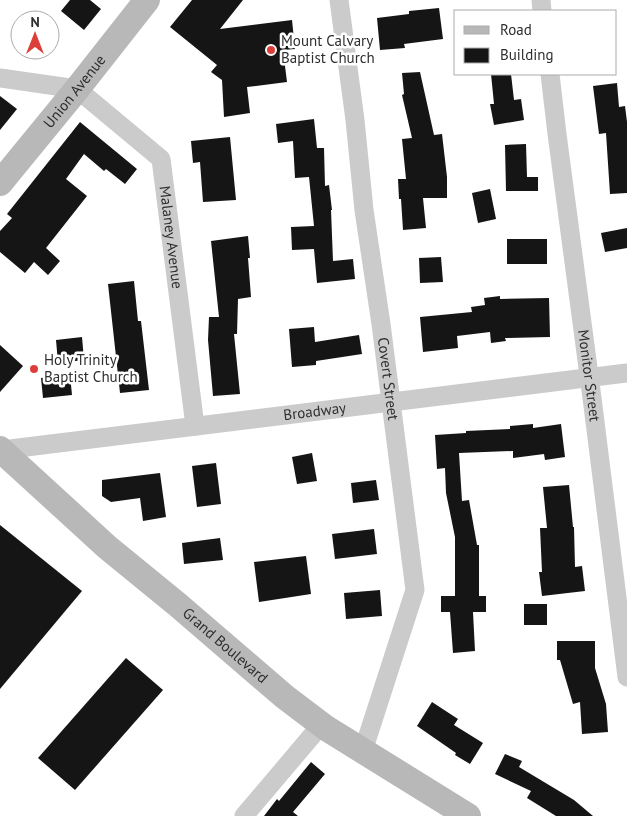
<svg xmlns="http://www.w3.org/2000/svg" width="627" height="816" font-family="'PT Sans',sans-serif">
<rect width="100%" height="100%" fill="#fff"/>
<g fill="#151515">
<polygon points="70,0 90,0 101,9 84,30 61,11"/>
<polygon points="192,0 243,0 220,29 292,20 295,49 283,50 287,82 247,87 250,113 224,117 222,80 211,72 217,65 170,27"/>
<polygon points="439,8 443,39 404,44 405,48 380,50 377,18 409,14 409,11"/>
<polygon points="420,72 434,135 442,134 447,177 447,198 423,198 426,228 403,230 401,199 399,199 398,179 406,179 402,139 412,138 402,95 404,94 402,73"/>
<polygon points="491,74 511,74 514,100 521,99 524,120 494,125 490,104 494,104"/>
<polygon points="617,83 619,107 625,106 627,122 627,193 610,194 606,133 599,134 593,86"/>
<polygon points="0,96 17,109 0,130"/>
<polygon points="314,119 317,148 324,148 325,186 329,185 332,210 331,210 333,261 353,259 355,279 317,283 314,249 292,250 291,227 314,226 309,177 295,178 293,141 278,143 276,124"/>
<polygon points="80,122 137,169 125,184 106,169 104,171 84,154 66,179 87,196 46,248 60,261 48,275 34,262 25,273 0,252 0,231 12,218 7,214"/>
<polygon points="230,137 236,200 203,202 200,162 193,163 191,141"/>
<polygon points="526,144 527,177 538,177 538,191 506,191 505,145"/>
<polygon points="490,189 496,219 478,223 472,193"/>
<polygon points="627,228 627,248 605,252 601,233"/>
<polygon points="248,236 250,258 248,258 251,297 238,299 237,334 234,334 240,394 213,396 208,340 209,317 219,317 211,241"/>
<rect x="507" y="239" width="40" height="25"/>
<polygon points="441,257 443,282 420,283 419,258"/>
<polygon points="134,281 138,321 141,321 149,390 120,393 108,284"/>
<polygon points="500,296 500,299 549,298 550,337 505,338 506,341 491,343 490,332 457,336 458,348 423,352 420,317 472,312 471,307 485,305 484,298"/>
<polygon points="314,327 315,342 359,335 362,354 316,361 316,365 292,367 289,329"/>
<polygon points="82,337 84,360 58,363 56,340"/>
<polygon points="0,345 23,366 0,392"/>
<polygon points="70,375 72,395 43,398 41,378"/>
<polygon points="533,424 533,428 561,424 565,457 545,460 544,454 513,458 513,451 459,453 462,501 469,500 477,545 479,545 479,596 486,596 486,612 473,612 475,651 453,653 450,612 441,612 441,596 455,596 455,537 446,493 445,468 437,469 435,435 466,433 466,431 510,429 510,426"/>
<polygon points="312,453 317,481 297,484 292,457"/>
<polygon points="216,463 221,504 197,507 192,466"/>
<polygon points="160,473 166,517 143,521 140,498 111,502 102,496 102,480"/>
<polygon points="376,480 379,500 353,503 351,483"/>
<polygon points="569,485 573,527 574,527 575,567 582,566 585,591 542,596 539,572 542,572 540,528 547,528 543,487"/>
<polygon points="0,525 82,591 0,689"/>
<polygon points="374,529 377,554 335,559 332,534"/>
<polygon points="220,538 223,560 184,564 182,543"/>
<polygon points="306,556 311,594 259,602 254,562"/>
<polygon points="380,590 382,616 346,619 344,593"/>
<rect x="524" y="604" width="23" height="21"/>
<polygon points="557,641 595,641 595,668 606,704 608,732 582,734 580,702 573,704 560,660 557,660"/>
<polygon points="126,658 163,690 75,790 38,758"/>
<polygon points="432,702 458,719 454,725 483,743 470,764 455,755 456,753 417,726"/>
<polygon points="505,754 522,761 519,767 574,800 593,816 556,816 527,798 531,791 495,774"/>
<polygon points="311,762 325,774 293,812 298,816 264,816 277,799 279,801"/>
</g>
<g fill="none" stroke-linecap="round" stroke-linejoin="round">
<g stroke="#cbcbcb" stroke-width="19">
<path id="s1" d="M339,0l16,120 9,90 17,114 34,266 -52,161"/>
<polyline points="541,0 542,11"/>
<path id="s2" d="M550,74l7,60 35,264 35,279"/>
<path id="s3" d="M0,78l77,11 84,70 34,267"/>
<path id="s4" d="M2,450l625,-77"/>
<polyline points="244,816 321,725"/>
</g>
<g stroke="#b8b8b8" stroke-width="26">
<path id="s5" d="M0,183l77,-94 70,-89"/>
<path id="s6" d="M0,449l107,98 71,58 107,92 41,31 142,88"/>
</g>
</g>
<g fill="#dc3f3a" stroke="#fff" stroke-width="2">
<circle cx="271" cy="50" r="5"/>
<circle cx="34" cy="369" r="5"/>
</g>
<g text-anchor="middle" stroke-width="5" stroke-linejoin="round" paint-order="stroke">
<g font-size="15" fill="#2e2e2e" stroke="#fff" text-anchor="start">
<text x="281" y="46">Mount Calvary<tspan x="281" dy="17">Baptist Church</tspan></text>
<text x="44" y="365">Holy Trinity<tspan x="44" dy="17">Baptist Church</tspan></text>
</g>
<g font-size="15" fill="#2e2e2e" stroke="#fff">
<text dy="5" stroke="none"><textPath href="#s5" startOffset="118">Union Avenue</textPath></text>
<text dy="5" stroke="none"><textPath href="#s3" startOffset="266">Malaney Avenue</textPath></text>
<text dy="5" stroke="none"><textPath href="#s2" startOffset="304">Monitor Street</textPath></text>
<text dy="5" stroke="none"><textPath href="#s1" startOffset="382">Covert Street</textPath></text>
<text dy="5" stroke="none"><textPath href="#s4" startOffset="315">Broadway</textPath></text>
<text dy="5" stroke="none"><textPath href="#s6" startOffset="299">Grand Boulevard</textPath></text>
</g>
</g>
<rect x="454" y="10" width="162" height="65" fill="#ffffff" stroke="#ababab"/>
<rect x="464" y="26" width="25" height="8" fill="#b8b8b8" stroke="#ababab"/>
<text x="500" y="35" font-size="15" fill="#2e2e2e">Road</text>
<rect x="464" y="48" width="25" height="15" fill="#151515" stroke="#ababab"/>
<text x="500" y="60" font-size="15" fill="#2e2e2e">Building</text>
<g transform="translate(35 35)"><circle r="24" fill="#ffffff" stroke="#ababab"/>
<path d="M0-4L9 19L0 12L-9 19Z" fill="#dc3f3a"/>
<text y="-8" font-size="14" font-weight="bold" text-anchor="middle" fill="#2e2e2e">N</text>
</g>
</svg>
